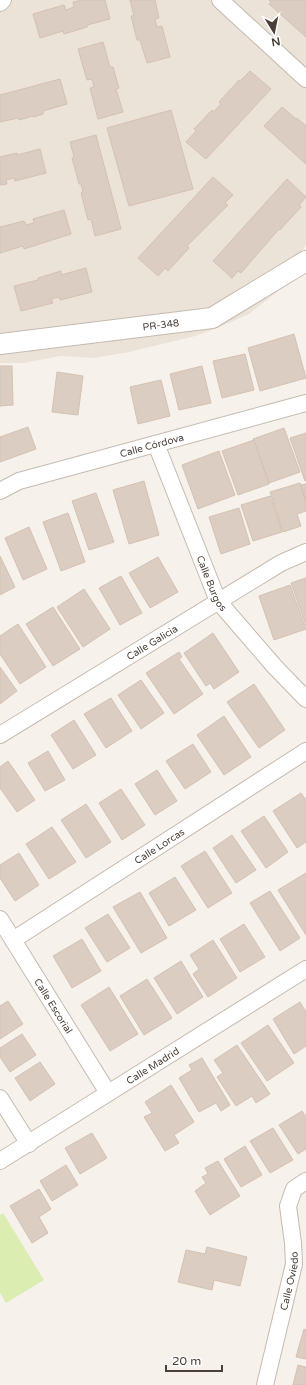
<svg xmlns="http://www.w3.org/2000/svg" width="306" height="1385" font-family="'Varela Round',sans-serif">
<rect width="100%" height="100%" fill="#f6f1eb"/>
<polygon fill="#ebe2d8" points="0,0 306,0 306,244 287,284 249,314 217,328 195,336 129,352 94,358 60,356 24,363 0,363"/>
<polygon fill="#dcedb1" points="3,1213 44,1280 6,1303 0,1293 0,1215"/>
<g fill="#dccdc2" stroke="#d4c1b2">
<polygon points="82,0 105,0 110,19 87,25 87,27 64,34 63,31 40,38 33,14 64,5 66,10 74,7 73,2"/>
<polygon points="130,0 155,0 159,18 155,19 157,27 162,26 170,57 147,63 140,40 137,40 131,16 134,16"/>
<polygon points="269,0 306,0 306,37 269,4 271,2"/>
<polygon points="103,42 110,67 113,67 119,88 116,89 123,112 98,119 90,88 94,87 92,79 87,80 78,49"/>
<polygon points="250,71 271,89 206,159 186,142 196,131 194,129 212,110 213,112 221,104 219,102 239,80 240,81"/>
<polygon points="60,79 67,104 43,111 43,114 34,117 33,116 19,120 18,118 0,122 0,95"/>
<polygon points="282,107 296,119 297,118 306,126 306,164 264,126"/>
<polygon points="171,110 193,189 129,206 107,128"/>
<polygon points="96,135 121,229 95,236 91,219 88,220 81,193 83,192 81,184 79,184 72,158 74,157 70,142"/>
<polygon points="40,149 46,173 15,181 14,178 6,180 7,184 0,185 0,157 17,153 17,155"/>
<polygon points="213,177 233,195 225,203 228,205 187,246 189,248 168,271 165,268 158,276 138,258"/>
<polygon points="287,179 306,197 299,205 301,207 280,230 279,229 241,273 238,271 232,278 213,261"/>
<polygon points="64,210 71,234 24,249 23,246 0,253 0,227 24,221 26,225 34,223 33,219"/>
<polygon points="86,268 92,292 60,300 59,297 51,299 53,303 21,311 14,286 38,280 38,278 61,271 61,275"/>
<polygon points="294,334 306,378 260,391 248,348"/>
<polygon points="245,354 254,390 222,398 213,361"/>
<polygon points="0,366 12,366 13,405 0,406"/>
<polygon points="202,366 211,403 179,410 170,374"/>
<polygon points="57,372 83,376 78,415 52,412"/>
<polygon points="161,380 170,416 138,424 130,387"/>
<polygon points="28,427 36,449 0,462 0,437"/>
<polygon points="284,428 300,472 269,483 253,439"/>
<polygon points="306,433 306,480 305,481 290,438"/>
<polygon points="254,440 269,484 238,495 222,451"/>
<polygon points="219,451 235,495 198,509 182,465"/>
<polygon points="144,481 159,535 129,544 113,490"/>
<polygon points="300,483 306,503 306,511 297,514 301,526 283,532 270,492"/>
<polygon points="306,484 306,501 301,485"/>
<polygon points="96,493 114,542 89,550 72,501"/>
<polygon points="270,496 282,532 253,541 241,505"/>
<polygon points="239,508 250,544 221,554 209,517"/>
<polygon points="68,513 85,562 61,571 43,522"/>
<polygon points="29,527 47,569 23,580 5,538"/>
<polygon points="0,556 15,587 0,595"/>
<polygon points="158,557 178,592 150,608 129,573"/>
<polygon points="121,576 142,613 120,625 99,588"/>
<polygon points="306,578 306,625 291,583"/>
<polygon points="290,585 306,629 274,640 259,596"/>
<polygon points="84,589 110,629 83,647 57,607"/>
<polygon points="53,607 80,649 53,666 26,624"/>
<polygon points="18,624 46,667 20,684 0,654 0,636"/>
<polygon points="213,633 239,672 214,689 210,683 206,686 184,653"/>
<polygon points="179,652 182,657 179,659 203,694 174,714 146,673"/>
<polygon points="0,667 17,691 0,704"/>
<polygon points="141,680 164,713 141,729 118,695"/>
<polygon points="254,684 285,730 259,748 227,702"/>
<polygon points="111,698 132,731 106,748 84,714"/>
<polygon points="224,716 251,757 224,775 197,735"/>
<polygon points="74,720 96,755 73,769 51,735"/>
<polygon points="193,744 211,772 185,789 166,761"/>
<polygon points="48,751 65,780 45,791 28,763"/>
<polygon points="8,761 35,800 17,812 0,788 0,767"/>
<polygon points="157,770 177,801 155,815 135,784"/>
<polygon points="121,789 145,825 122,840 99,803"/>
<polygon points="301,793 306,800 306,842 297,848 273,811"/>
<polygon points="86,804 111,842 86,858 61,820"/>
<polygon points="264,816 288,852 266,868 241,831"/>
<polygon points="52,827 76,862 49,879 26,844"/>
<polygon points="232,835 256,870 236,883 213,848"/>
<polygon points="205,851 232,893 208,908 181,866"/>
<polygon points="19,853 39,885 15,901 0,878 0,865"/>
<polygon points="306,873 306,935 278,890"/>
<polygon points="175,877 196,910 169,926 149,893"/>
<polygon points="270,891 300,938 280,951 250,903"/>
<polygon points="140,892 167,938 141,953 113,907"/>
<polygon points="108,914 130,948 107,962 85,928"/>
<polygon points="244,924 265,957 240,972 220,939"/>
<polygon points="82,939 101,971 72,988 53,956"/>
<polygon points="213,940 237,978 208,997 193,974 199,969 190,955"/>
<polygon points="181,961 203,997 177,1014 154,978"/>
<polygon points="147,979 172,1018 144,1035 120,996"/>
<polygon points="109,987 138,1034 110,1051 81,1005"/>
<polygon points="8,1001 23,1024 0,1039 0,1006"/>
<polygon points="300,1002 306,1012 306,1046 294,1054 273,1019"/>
<polygon points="268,1025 294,1063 267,1081 241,1043"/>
<polygon points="22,1034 36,1055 10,1072 0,1057 0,1048"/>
<polygon points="237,1045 270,1094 256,1103 252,1096 236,1106 217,1077 223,1073 214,1060"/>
<polygon points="202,1058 230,1105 221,1111 216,1103 199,1112 179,1078 192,1070 189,1065"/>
<polygon points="40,1062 55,1084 30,1101 15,1078"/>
<polygon points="171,1085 194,1122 174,1135 179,1143 165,1151 144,1117 152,1113 145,1102"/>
<polygon points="302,1111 306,1117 306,1149 298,1154 279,1125"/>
<polygon points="273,1128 293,1160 270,1173 250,1141"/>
<polygon points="92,1133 107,1158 80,1174 65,1148"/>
<polygon points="245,1146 262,1175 241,1187 224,1159"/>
<polygon points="218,1161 240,1196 210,1215 195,1191 206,1183 202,1177 208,1174 205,1168"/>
<polygon points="66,1165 78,1185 52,1201 40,1181"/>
<polygon points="39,1189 51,1209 39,1217 48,1233 32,1243 10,1206"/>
<polygon points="207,1247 247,1257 240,1286 214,1280 212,1290 178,1282 186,1250 205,1254"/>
<polygon points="304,1329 306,1330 306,1359 296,1357"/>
<polygon points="298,1365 306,1367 306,1385 293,1385"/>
</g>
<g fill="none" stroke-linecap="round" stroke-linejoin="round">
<g stroke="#c6baaf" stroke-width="18">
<g id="minor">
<polyline points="220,0 306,79"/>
<polyline points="0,3 3,0"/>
<path id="s1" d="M156,444l62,157 57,66 31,32"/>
<path id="s2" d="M0,491l19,-10 287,-78"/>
<path id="s3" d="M0,735l281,-172 25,-11"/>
<path id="s4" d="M0,919l108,174"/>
<path id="s5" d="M13,940l293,-189"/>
<polyline points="0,1098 29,1144"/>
<path id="s6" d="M0,1161l306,-192"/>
<path id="s7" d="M265,1385l29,-121 -1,-21 -5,-37 6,-17 12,-8"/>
</g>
</g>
<g stroke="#c6baaf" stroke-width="22">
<g id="tertiary">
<path id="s8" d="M0,344l212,-26 94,-57"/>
</g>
</g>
<use href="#minor" stroke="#fff" stroke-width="16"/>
<use href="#tertiary" stroke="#fff" stroke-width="20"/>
</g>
<g text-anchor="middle" stroke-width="3" stroke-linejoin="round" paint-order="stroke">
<g font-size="10" fill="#4b4038" stroke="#fff">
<text dy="4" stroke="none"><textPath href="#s8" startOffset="162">PR-348</textPath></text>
<text dy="4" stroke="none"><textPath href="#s2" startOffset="159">Calle Córdova</textPath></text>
<text dy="4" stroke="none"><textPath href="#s1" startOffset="150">Calle Burgos</textPath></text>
<text dy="4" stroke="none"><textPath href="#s3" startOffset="178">Calle Galicia</textPath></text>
<text dy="4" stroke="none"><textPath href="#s5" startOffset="174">Calle Lorcas</textPath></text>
<text dy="4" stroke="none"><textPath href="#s4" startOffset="102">Calle Escorial</textPath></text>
<text dy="4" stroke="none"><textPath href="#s6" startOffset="180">Calle Madrid</textPath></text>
<text dy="4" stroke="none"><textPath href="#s7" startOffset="107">Calle Oviedo</textPath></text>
</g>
</g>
<g transform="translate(274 32) rotate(170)" stroke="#ffffff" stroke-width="3" paint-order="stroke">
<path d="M0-3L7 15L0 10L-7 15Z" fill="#4b4038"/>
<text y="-6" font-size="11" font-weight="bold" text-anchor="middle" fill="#4b4038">N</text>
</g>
<path d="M166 1365v6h56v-6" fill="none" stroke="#4b4038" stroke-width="2"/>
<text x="172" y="1365" font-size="12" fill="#4b4038" stroke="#ffffff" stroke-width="3" paint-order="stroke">20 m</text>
</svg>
